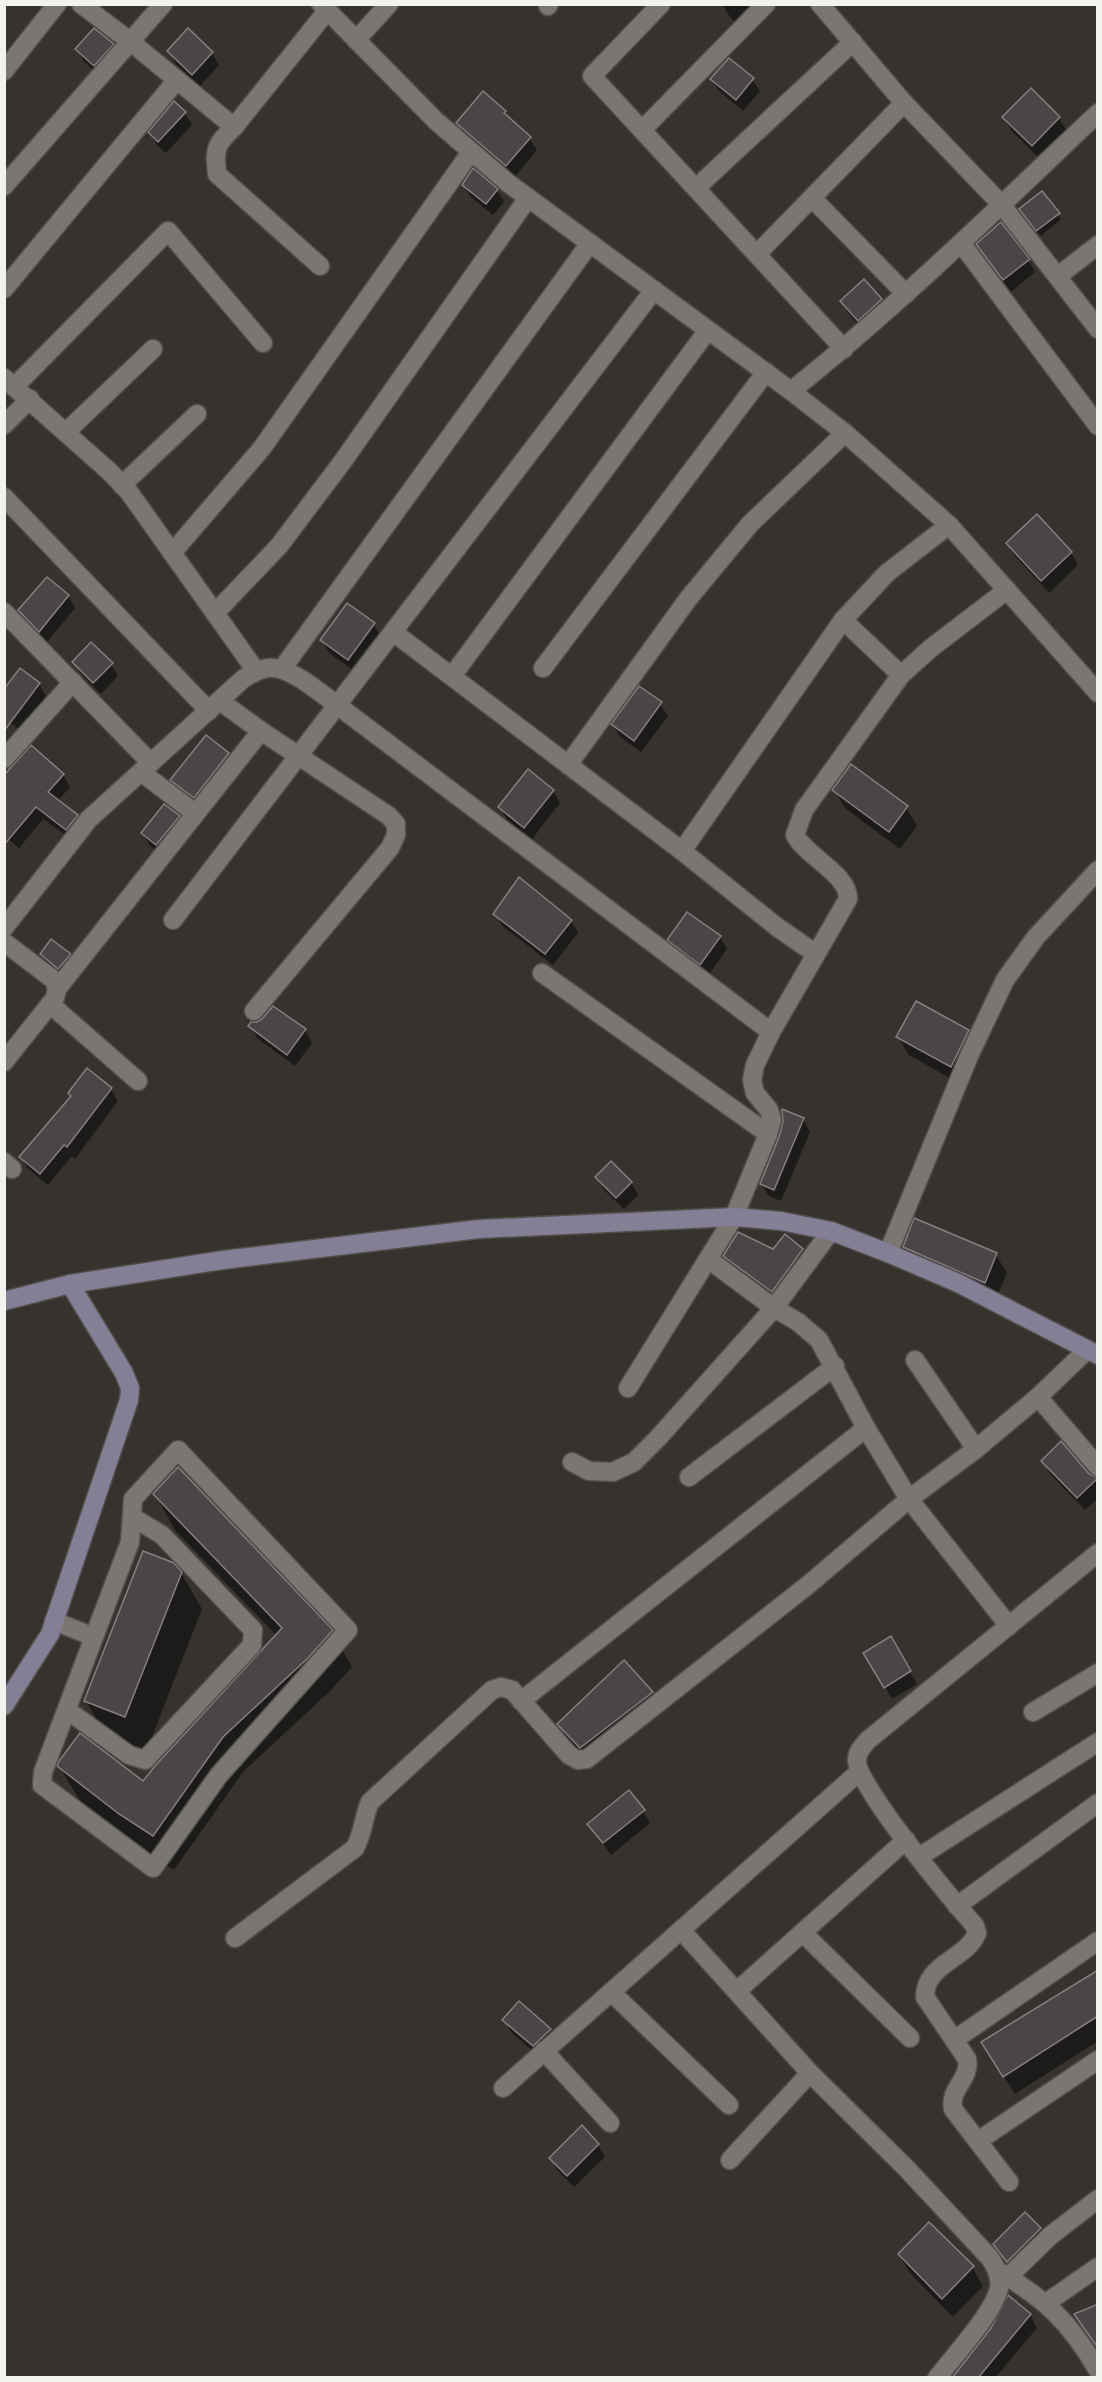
<svg xmlns="http://www.w3.org/2000/svg" width="1102" height="2382" font-family="'DM Sans',sans-serif">
<rect width="100%" height="100%" fill="#36332f"/>
<g fill="#0007">
<polygon points="722,4 754,4 742,31 728,14"/>
<polygon points="188,30 212,53 219,65 200,86 176,64 169,51"/>
<polygon points="112,45 119,57 102,77 84,62 77,49"/>
<polygon points="712,79 752,79 760,91 743,111 719,91"/>
<polygon points="505,112 511,121 529,138 537,150 514,178 465,136 458,123"/>
<polygon points="185,113 192,125 166,153 157,145 150,133"/>
<polygon points="1004,117 1059,118 1066,130 1039,158 1011,130"/>
<polygon points="463,185 497,190 504,202 493,215 471,197"/>
<polygon points="1058,214 1061,219 1041,236 1025,215"/>
<polygon points="978,245 1028,260 1035,272 1011,292"/>
<polygon points="864,281 881,300 888,312 865,332 849,314 842,302"/>
<polygon points="1037,516 1071,553 1078,565 1049,593 1015,556 1008,544"/>
<polygon points="68,596 75,608 46,643 27,622 19,610"/>
<polygon points="373,624 381,636 356,672 329,653 322,640"/>
<polygon points="74,662 111,664 118,676 101,694 81,674"/>
<polygon points="39,684 46,696 21,731 4,718"/>
<polygon points="660,704 668,716 641,752 620,737 613,724"/>
<polygon points="228,754 235,767 201,809 179,792 172,780"/>
<polygon points="63,775 70,787 58,801 77,816 84,828 74,841 43,819 19,848 4,836"/>
<polygon points="834,790 906,807 917,826 900,849 845,808"/>
<polygon points="553,791 560,803 532,839 507,820 500,807"/>
<polygon points="179,817 186,829 164,857 150,846 143,833"/>
<polygon points="495,914 571,921 578,933 553,965 502,926"/>
<polygon points="720,937 727,949 708,976 676,952 669,940"/>
<polygon points="41,954 69,955 77,967 66,980 48,966"/>
<polygon points="250,1026 305,1030 312,1043 295,1066 257,1038"/>
<polygon points="968,1032 978,1050 962,1085 909,1055 898,1037"/>
<polygon points="111,1089 118,1101 75,1159 72,1156 48,1185 28,1169 21,1157"/>
<polygon points="803,1119 810,1132 781,1201 769,1196 761,1184"/>
<polygon points="597,1178 631,1182 638,1195 624,1209 604,1190"/>
<polygon points="785,1236 802,1250 809,1263 779,1304 732,1269 725,1256 773,1251"/>
<polygon points="904,1247 996,1255 1007,1273 995,1301 915,1266"/>
<polygon points="1043,1461 1097,1479 1098,1498 1085,1510 1050,1474"/>
<polygon points="155,1494 332,1631 352,1667 328,1693 243,1772 174,1870 141,1849 80,1801 59,1766 144,1783 277,1636 175,1530"/>
<polygon points="181,1573 202,1609 146,1752 106,1736 86,1701"/>
<polygon points="890,1638 917,1684 892,1699 865,1653"/>
<polygon points="624,1662 652,1693 659,1705 585,1758 566,1737 559,1725"/>
<polygon points="643,1811 650,1823 611,1855 589,1824"/>
<polygon points="1098,1972 1098,2041 1015,2094 994,2061"/>
<polygon points="504,2020 550,2030 557,2042 541,2058 511,2032"/>
<polygon points="598,2145 605,2157 574,2187 558,2171 550,2158"/>
<polygon points="1040,2228 1047,2241 1015,2274 995,2245"/>
<polygon points="899,2255 972,2267 983,2286 953,2317 910,2273"/>
<polygon points="1009,2297 1030,2315 1037,2328 995,2378 954,2378 992,2329"/>
</g>
<g fill="#4b4547" stroke="#867f81" stroke-width="1.5">
<polygon points="94,28 114,44 94,66 75,49"/>
<polygon points="188,28 213,52 192,75 167,51"/>
<polygon points="729,58 754,78 736,100 710,79"/>
<polygon points="1031,88 1060,117 1032,146 1002,117"/>
<polygon points="483,91 506,111 504,113 531,137 506,166 456,123"/>
<polygon points="174,101 186,112 158,142 148,132"/>
<polygon points="473,168 498,189 486,204 462,185"/>
<polygon points="1042,191 1060,213 1036,231 1019,209"/>
<polygon points="1001,222 1030,259 1003,280 976,244"/>
<polygon points="864,279 882,299 858,321 840,301"/>
<polygon points="1037,514 1072,552 1041,581 1006,543"/>
<polygon points="47,577 69,595 39,632 18,610"/>
<polygon points="347,603 375,623 348,660 320,640"/>
<polygon points="91,642 113,663 93,683 72,662"/>
<polygon points="20,668 40,683 4,731 4,689"/>
<polygon points="639,686 662,702 634,741 611,724"/>
<polygon points="206,735 229,753 194,798 170,780"/>
<polygon points="31,745 64,774 48,792 78,815 66,830 36,807 4,845 4,775"/>
<polygon points="851,764 908,806 889,832 832,790"/>
<polygon points="528,769 554,790 524,828 498,807"/>
<polygon points="164,804 180,816 156,845 141,833"/>
<polygon points="519,877 572,920 545,954 493,914"/>
<polygon points="687,912 721,936 700,965 667,940"/>
<polygon points="51,939 71,954 58,969 40,954"/>
<polygon points="916,1001 969,1030 951,1067 896,1037"/>
<polygon points="273,1006 306,1029 287,1055 248,1026 251,1022 257,1022 262,1019"/>
<polygon points="87,1068 112,1088 67,1147 64,1145 40,1174 19,1157 71,1096 68,1093"/>
<polygon points="782,1109 804,1118 774,1190 760,1184 779,1137 783,1122"/>
<polygon points="611,1161 632,1182 616,1198 595,1177"/>
<polygon points="914,1218 997,1253 985,1283 903,1247"/>
<polygon points="738,1232 773,1249 785,1234 803,1249 772,1292 723,1256"/>
<polygon points="1061,1441 1089,1474 1098,1478 1077,1498 1041,1461"/>
<polygon points="178,1467 333,1630 308,1658 223,1737 153,1836 119,1814 57,1766 59,1761 80,1733 143,1781 155,1766 282,1628 153,1494"/>
<polygon points="143,1551 174,1563 182,1572 125,1717 84,1701"/>
<polygon points="891,1636 911,1671 884,1688 863,1653"/>
<polygon points="624,1660 653,1692 580,1748 557,1724"/>
<polygon points="629,1790 645,1810 603,1843 587,1824"/>
<polygon points="1098,1970 1098,2016 1003,2077 981,2042"/>
<polygon points="519,2001 551,2029 533,2046 502,2020"/>
<polygon points="582,2125 599,2144 567,2176 549,2158"/>
<polygon points="1025,2212 1041,2228 1007,2262 993,2244"/>
<polygon points="929,2222 974,2266 942,2299 898,2254"/>
<polygon points="1008,2295 1031,2314 978,2378 952,2378 991,2328"/>
<polygon points="1098,2304 1098,2348 1074,2314"/>
</g>
<g fill="none" stroke-linecap="round" stroke-linejoin="round">
<g stroke="#504f4b" stroke-width="21">
<g id="street">
<polyline points="81,4 131,42 234,127"/>
<polyline points="321,4 436,121 508,183 791,391 845,433 949,525 1098,693"/>
<polyline points="661,4 592,76 844,349"/>
<polyline points="820,4 904,103 1001,204 1098,329"/>
<polyline points="548,6 549,4"/>
<polyline points="356,40 389,4"/>
<polyline points="4,71 57,4"/>
<polyline points="642,130 766,4"/>
<polyline points="4,186 163,4"/>
<polyline points="696,188 853,42"/>
<polyline points="812,198 906,294"/>
<polyline points="961,243 1098,426"/>
<polyline points="757,254 904,103"/>
<path d="M320,266l-103,-92c-3,-27 -1,-29 17,-47l93,-116"/>
<polyline points="1058,276 1098,245"/>
<polyline points="4,289 176,81"/>
<polyline points="4,378 110,472 129,492 256,671"/>
<polyline points="15,386 168,231 263,343"/>
<path d="M791,391c108,-86 207,-183 307,-278"/>
<polyline points="4,425 30,399"/>
<polyline points="66,432 153,349"/>
<polyline points="122,485 197,414"/>
<polyline points="4,497 209,711"/>
<polyline points="172,553 262,448 471,152"/>
<polyline points="4,612 151,763"/>
<polyline points="215,613 279,546 343,461 528,198"/>
<polyline points="843,620 901,675"/>
<polyline points="393,632 682,851 777,927 816,954"/>
<polyline points="543,668 766,372"/>
<polyline points="282,669 590,243"/>
<polyline points="452,676 708,330"/>
<polyline points="220,701 261,731 389,816 396,824 396,835 390,848 254,1011"/>
<polyline points="4,759 73,682"/>
<polyline points="568,765 688,599 750,524 845,433"/>
<polyline points="141,772 195,813"/>
<polyline points="682,851 843,620 887,573 949,525"/>
<polyline points="173,920 654,290"/>
<path d="M4,928l85,-109 154,-140c8,-5 16,-10 25,-11 21,-3 52,25 69,37l434,327"/>
<polyline points="4,942 54,980 57,989 55,998 4,1062"/>
<polyline points="542,973 768,1134"/>
<polyline points="57,989 261,731"/>
<polyline points="50,1004 138,1081"/>
<polyline points="4,1162 12,1169"/>
<polyline points="888,1253 969,1056 1005,980 1036,937 1098,870"/>
<polyline points="708,1259 774,1308 798,1322 819,1340 866,1428 909,1499 1009,1626"/>
<polyline points="915,1360 976,1449"/>
<path d="M628,1388l106,-171 34,-83 4,-14 -3,-10 -14,-17 -3,-13 3,-15 16,-33 77,-133c1,-24 -41,-42 -53,-64l9,-25 97,-135 30,-27 76,-58"/>
<polyline points="1038,1397 1098,1467"/>
<polyline points="572,1462 589,1471 613,1472 634,1462 658,1438 774,1308 831,1231"/>
<polyline points="689,1477 835,1366"/>
<polyline points="54,1621 94,1637 130,1542 133,1499 178,1450 348,1630 219,1775 153,1868 42,1785 43,1772 94,1637"/>
<polyline points="521,1701 866,1428"/>
<polyline points="67,1710 129,1755 145,1760 252,1645 253,1630 162,1535 132,1517"/>
<polyline points="1033,1712 1098,1673"/>
<polyline points="919,1857 1098,1742"/>
<polyline points="957,1906 1098,1803"/>
<path d="M681,1930l129,143 97,96 83,89c6,9 11,19 9,30 -5,25 -46,69 -62,90"/>
<polyline points="803,1933 910,2038"/>
<path d="M235,1938l120,-90c9,-17 8,-30 15,-46l122,-112 9,-3 11,3 57,65 9,5 9,-1 221,-174 101,-86 67,-50 62,-52 49,-47"/>
<polyline points="737,1991 906,1840"/>
<polyline points="611,1992 729,2105"/>
<polyline points="954,2040 1098,1941"/>
<polyline points="544,2051 610,2123"/>
<polyline points="503,2088 859,1772"/>
<polyline points="978,2141 1098,2060"/>
<polyline points="730,2160 810,2073"/>
<path d="M1009,2182l-56,-73c-4,-21 18,-30 14,-50l-42,-62c0,-34 41,-37 52,-64l-2,-7c-21,-24 -120,-142 -118,-166 0,-9 6,-14 11,-20l230,-187"/>
<path d="M998,2271c47,28 72,51 99,98"/>
<polyline points="1008,2277 1050,2236 1098,2199"/>
<polyline points="1046,2303 1098,2267"/>
</g>
</g>
<g stroke="#504f4b" stroke-width="21">
<g id="secondary">
<polyline points="4,1301 70,1284 223,1260 479,1229 734,1217 781,1221 831,1231 888,1253 958,1283 1098,1355"/>
<polyline points="4,1706 50,1634 129,1400 130,1388 124,1373 70,1284"/>
</g>
</g>
<use href="#street" stroke="#7a7772" stroke-width="18"/>
<use href="#secondary" stroke="#857f95" stroke-width="18"/>
</g>
<rect width="1102" height="2382" fill="none" stroke="#f3f2ee" stroke-width="12"/>
</svg>
